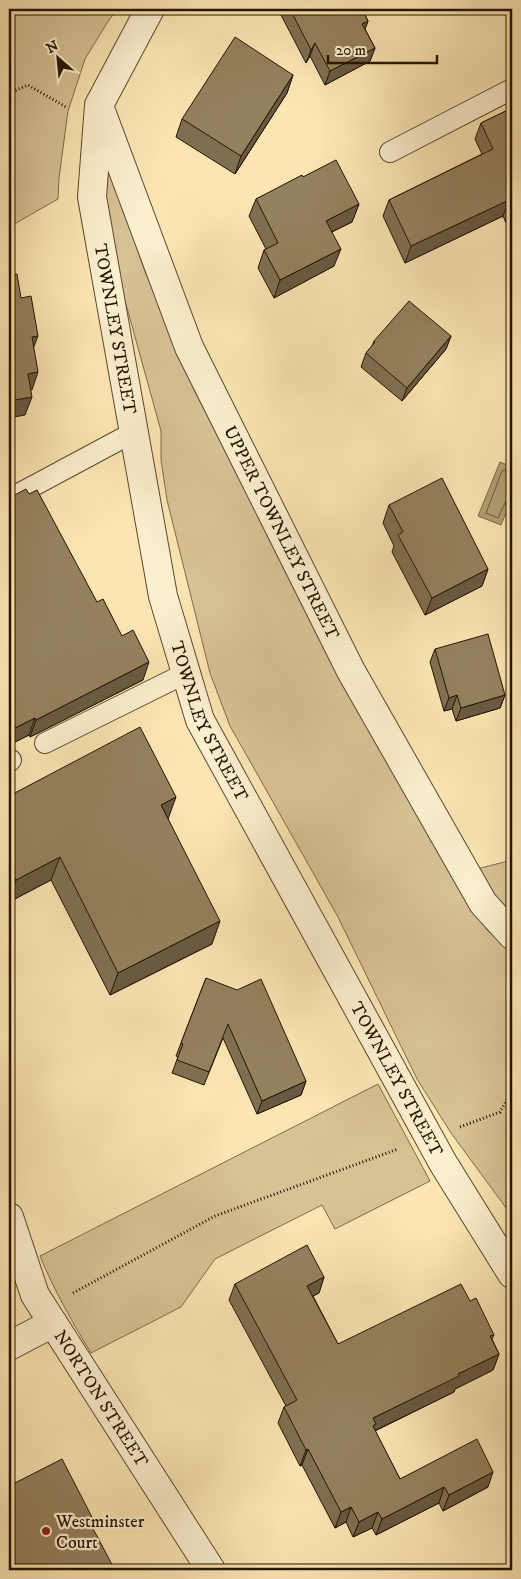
<svg xmlns="http://www.w3.org/2000/svg" width="521" height="1579" font-family="'IM FELL DW Pica',serif">
<rect width="100%" height="100%" fill="#fbe6b3"/>
<filter id="stains"><feTurbulence type="fractalNoise" baseFrequency=".004" numOctaves="4"/><feColorMatrix values="0 0 0 0 .2 0 0 0 0 .09 0 0 0 0 .02 0 0 0 .5 -.17"/></filter>
<radialGradient id="worn" r=".72"><stop offset=".6" stop-color="#630" stop-opacity="0"/><stop offset="1" stop-color="#630" stop-opacity=".3"/></radialGradient>
<g fill="#d7c295" stroke="#7e6b4b">
<polygon points="9,9 117,9 107,23 85,59 68,111 59,178 58,199 9,227"/>
<polygon points="105,173 112,176 117,185 143,266 196,394 473,910 487,930 512,952 512,1216 451,1133 417,1079 338,917 230,726 210,673 167,500 161,460 161,431 103,221"/>
<polygon points="512,860 512,914 491,890 477,869"/>
<path d="M378,1084l52,97 -95,48 -13,-24 -107,54 -34,48 -90,46c-19,-31 -37,-63 -51,-97z"/>
</g>
<polygon fill="#b29f76" stroke="#7a6747" points="500,462 512,467 512,499 501,525 478,516"/>
<g fill="none" stroke-linecap="round" stroke-linejoin="round">
<polyline stroke="#6c5a3c" stroke-width="1" points="512,472 505,470 502,471 486,513 498,518 506,501 512,499"/>
<g stroke="#5a482e" stroke-width="22">
<g id="lane">
<polyline points="390,152 512,89"/>
<polyline points="9,499 134,432"/>
<polyline points="45,743 186,673"/>
<polyline points="9,762 11,760"/>
</g>
</g>
<g stroke="#5a482e" stroke-width="30">
<g id="street">
<path id="s1" d="M150,9l-51,96 -7,92 71,399 37,124 243,443 69,111"/>
<path id="s2" d="M102,114l87,233 162,324 132,232 29,32"/>
<path id="s3" d="M9,1217l26,78 176,275"/>
<polyline points="9,1346 53,1323"/>
</g>
</g>
<g stroke="#251401" stroke-width="3" stroke-dasharray="1 2.5" stroke-linecap="butt">
<polyline points="9,93 28,85 66,107"/>
<polyline points="460,1127 500,1112 512,1091"/>
<polyline points="73,1293 215,1216 398,1149"/>
</g>
<use href="#lane" stroke="#fcefce" stroke-width="20"/>
<use href="#street" stroke="#fcefce" stroke-width="28"/>
</g>
<g fill="#7f6f51" stroke="#251401">
<polygon points="283,9 362,9 368,21 365,29 375,48 370,61 325,85 310,56 306,63 281,15"/>
<polygon points="293,75 287,93 235,174 176,137 182,119"/>
<polygon points="512,108 512,228 509,222 506,223 503,216 405,263 383,216 389,200 482,154 475,139 481,123"/>
<polygon points="303,177 359,204 352,222 332,232 334,266 274,298 258,268 264,250 266,249 249,216 256,199"/>
<polygon points="451,336 446,349 402,401 361,367 366,353 372,346 374,341"/>
<polygon points="389,505 488,569 482,586 425,615 392,552 394,546 383,523"/>
<polygon points="97,602 143,680 30,737 29,735 9,745"/>
<polygon points="435,649 505,695 500,708 456,721 452,709 444,711 430,662"/>
<polygon points="9,796 168,819 212,944 110,995 51,880 9,902"/>
<polygon points="206,978 306,1081 301,1095 257,1114 223,1038 204,1085 172,1073 178,1057 176,1056"/>
<polygon points="324,1277 319,1293 313,1296 338,1344 470,1301 494,1335 492,1339 499,1354 493,1370 455,1389 454,1392 375,1431 400,1479 488,1487 443,1511 439,1503 376,1535 372,1528 353,1537 346,1522 335,1528 302,1465 300,1466 278,1423 284,1407 286,1406 229,1300 235,1284"/>
</g>
<g fill="#685a42" stroke="#251401">
<polygon points="368,21 363,34 362,24"/>
<polygon points="315,43 310,56 306,63 311,50"/>
<polygon points="375,48 370,61 325,85 330,71"/>
<polygon points="293,75 287,93 235,174 241,156"/>
<polygon points="509,200 503,216 405,263 411,246"/>
<polygon points="359,204 352,222 319,238 326,221"/>
<polygon points="512,207 512,214 509,222 506,223"/>
<polygon points="341,249 334,266 274,298 280,280"/>
<polygon points="38,336 31,354 32,337"/>
<polygon points="451,336 446,349 402,401 407,388"/>
<polygon points="38,372 32,390 21,392 28,374"/>
<polygon points="32,397 25,415 9,418 9,401"/>
<polygon points="488,569 482,586 425,615 432,598"/>
<polygon points="149,662 143,680 30,737 36,720"/>
<polygon points="457,695 452,709 444,711 449,698"/>
<polygon points="505,695 500,708 456,721 461,708"/>
<polygon points="35,718 29,735 9,745 9,731"/>
<polygon points="176,797 168,819 161,805"/>
<polygon points="60,857 51,880 9,902 9,899 16,880"/>
<polygon points="220,921 212,944 110,995 118,973"/>
<polygon points="306,1081 301,1095 257,1114 262,1101"/>
<polygon points="324,1277 319,1293 302,1301 307,1286"/>
<polygon points="499,1354 493,1370 455,1389 454,1392 374,1431 371,1440 373,1418 458,1374"/>
<polygon points="308,1449 302,1465 300,1466 306,1450"/>
<polygon points="493,1472 488,1487 443,1511 449,1495"/>
<polygon points="444,1487 439,1503 376,1535 382,1519"/>
<polygon points="351,1507 346,1522 335,1528 341,1512"/>
<polygon points="378,1512 372,1528 353,1537 359,1522"/>
</g>
<g fill="#94815e" stroke="#251401">
<polygon points="290,9 362,9 368,21 362,24 375,48 330,71 315,43 311,50"/>
<polygon points="235,37 293,75 241,156 182,119"/>
<polygon points="512,108 512,206 509,200 411,246 389,200 493,149 481,123"/>
<polygon points="336,160 359,204 326,221 341,249 280,280 264,250 278,243 256,199 302,175 303,177"/>
<polygon points="17,274 21,298 31,296 38,336 32,337 38,372 28,374 32,397 9,401 9,275"/>
<polygon points="409,301 451,336 407,388 366,353 375,342 374,341"/>
<polygon points="442,478 488,569 432,598 398,535 403,532 389,505"/>
<polygon points="26,489 29,494 37,490 97,602 103,599 122,636 133,630 149,662 36,720 35,718 9,731 9,498"/>
<polygon points="488,634 505,695 461,708 457,695 449,698 435,649"/>
<polygon points="140,727 176,797 161,805 220,921 118,973 60,857 16,880 9,867 9,796"/>
<polygon points="206,978 237,990 261,979 306,1081 262,1101 228,1024 209,1072 177,1060 183,1044 181,1043"/>
<polygon points="307,1245 324,1277 307,1286 338,1344 461,1284 470,1301 476,1298 494,1335 490,1336 499,1354 458,1374 459,1376 373,1418 376,1424 373,1426 400,1479 477,1439 493,1472 449,1495 444,1487 382,1519 378,1512 359,1522 351,1507 341,1512 308,1449 306,1450 284,1407 297,1400 235,1284"/>
<polygon points="62,1459 94,1521 90,1523 115,1570 9,1570 9,1486"/>
</g>
<circle fill="#8f2418" stroke="#fcefce" stroke-width="2" cx="46" cy="1531" r="5"/>
<g text-anchor="middle" stroke-width="4.5" stroke-linejoin="round" paint-order="stroke">
<g font-size="18" fill="#251401" stroke="#fcefce">
<text dy="6" stroke="none"><textPath href="#s1" startOffset="335">TOWNLEY STREET</textPath></text>
<text dy="6" stroke="none"><textPath href="#s2" startOffset="456">UPPER TOWNLEY STREET</textPath></text>
<text dy="6" stroke="none"><textPath href="#s1" startOffset="740">TOWNLEY STREET</textPath></text>
<text dy="6" stroke="none"><textPath href="#s1" startOffset="1145">TOWNLEY STREET</textPath></text>
<text dy="6" stroke="none"><textPath href="#s3" startOffset="205">NORTON STREET</textPath></text>
</g>
<g font-size="18" fill="#251401" stroke="#fcefce" text-anchor="start">
<text x="56" y="1527">Westminster<tspan x="56" dy="21">Court</tspan></text>
</g>
</g>
<rect width="521" height="1579" fill="none" stroke="#fbe6b3" stroke-width="30"/>
<rect x="10" y="10" width="501" height="1559" fill="none" stroke="#251401" stroke-width="2.5"/>
<rect x="15" y="15" width="491" height="1549" fill="none" stroke="#251401"/>
<g transform="translate(58 58) rotate(333)" stroke="#fcefce" stroke-width="4" paint-order="stroke">
<path d="M0-4L9 19L0 12L-9 19Z" fill="#251401"/>
<text y="-8" font-size="14" font-weight="bold" text-anchor="middle" fill="#251401">N</text>
</g>
<path d="M328 55v8h109v-8" fill="none" stroke="#251401" stroke-width="2.5"/>
<text x="336" y="55" font-size="15" fill="#251401" stroke="#fcefce" stroke-width="4" paint-order="stroke">20 m</text>
<rect width="100%" height="100%" filter="url(#stains)"/>
<rect width="100%" height="100%" fill="url(#worn)"/>
</svg>
